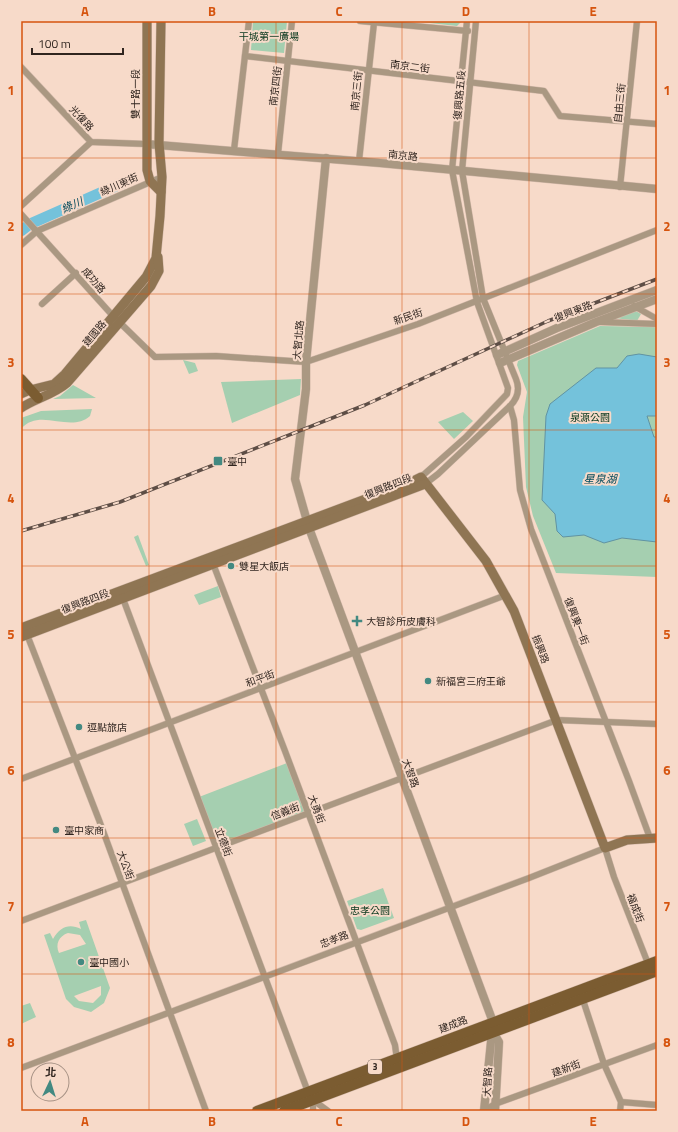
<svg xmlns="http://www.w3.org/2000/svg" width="678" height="1132" font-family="'Titillium Web','Noto Sans TC',sans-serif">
<rect width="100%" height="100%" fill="#f7dac9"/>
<g fill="#a5cfb0" fill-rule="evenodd">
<polygon points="253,21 287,21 284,53 251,50"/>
<polygon points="411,21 462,21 457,26"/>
<polygon points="634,310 641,314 637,321 615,318"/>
<polygon points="600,326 657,327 657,577 556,573 533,516 526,487 523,417 527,392 517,365 518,361"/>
<polygon points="183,360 195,363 198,371 189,374"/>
<polygon points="301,379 300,395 232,423 221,382"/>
<polygon points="73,385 96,398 53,399 60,396"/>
<path d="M92,409l-2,7c-20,18 -50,-9 -69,13v-11l20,-7z"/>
<polygon points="463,412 473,421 454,439 438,422"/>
<polygon points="138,535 149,565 146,566 134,537"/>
<polygon points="218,586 221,597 199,605 194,595"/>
<polygon points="287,763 305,811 217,845 199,797"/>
<polygon points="197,819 206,841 193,846 184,824"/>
<polygon points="383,888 394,918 361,930 357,929 347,901"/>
<path d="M86,920l24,68 -6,15 -13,9 -17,-5 -8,-8 -22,-64 6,-2 3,6c7,-12 16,-16 28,-10l-2,-7zM68,933l12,2 6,9 -27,9c-4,-9 0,-17 9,-20zM101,986v9l-8,8 -14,-2 -5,-5z"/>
<polygon points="30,1003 36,1017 21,1024 21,1006"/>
</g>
<polygon fill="#74c2db" stroke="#6093a3" points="639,354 657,357 657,416 647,416 654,437 657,437 657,542 622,538 604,543 584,535 563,537 557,531 555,514 542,500 546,416 550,404 596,368 617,368 627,356"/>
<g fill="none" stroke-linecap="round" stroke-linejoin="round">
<polyline stroke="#74c2db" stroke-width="11" points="21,231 30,224 125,182"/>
<g stroke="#d3b9aa" stroke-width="7">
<g id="minor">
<polyline points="360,21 468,31"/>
<polyline points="245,56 544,91 560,116 657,124"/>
<polyline points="21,67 91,142 146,144"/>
<polyline points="234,150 249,21"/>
<polyline points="278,154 292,21"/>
<polyline points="359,161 374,23"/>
<polyline points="620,187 637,21"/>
<polyline points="21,206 91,142"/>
<polyline points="21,214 113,316 155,357 216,356 306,362 418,324 657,230"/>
<polyline points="21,245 37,231 162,177"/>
<polyline points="42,304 76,273"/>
<polyline points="634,306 657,319"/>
<polyline points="600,322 657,324"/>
<polyline points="510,406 514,420 520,490 531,529 629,781 650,838"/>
<polyline points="421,477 466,437 507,394 508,388 477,302 452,170 467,21"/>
<path d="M425,484l13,-10 72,-68c8,-8 10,-17 6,-27l-33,-81 -21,-127 14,-150"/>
<polyline points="212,561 285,751 395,1045 397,1060"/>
<polyline points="122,596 308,1092 313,1100 328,1111"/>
<polyline points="26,632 99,820 206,1111"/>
<polyline points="21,779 506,595"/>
<polyline points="21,921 557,720 657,724"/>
<polyline points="582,997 604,1064 621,1102 620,1111"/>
<polyline points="21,1068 529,878 605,848 614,877 649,966"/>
<polyline points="313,1100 313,1111"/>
<polyline points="621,1102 657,1105"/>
<polyline points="483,1111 495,1104 657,1045"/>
</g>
</g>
<g stroke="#d3b9aa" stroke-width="9">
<g id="tertiary">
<polyline points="146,144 380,163 657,189"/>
<polyline points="326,158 306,362 306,389 295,479 309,528 493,1022 484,1111"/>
<polyline points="497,355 557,328 657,290"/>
<polyline points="500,363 596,322 657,299"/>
<polyline points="493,1032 499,1042 495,1111"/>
</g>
</g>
<g stroke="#d3b9aa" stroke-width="10">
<g id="secondary">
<polyline points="147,21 147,170 150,181 161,192"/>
<polyline points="21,394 30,390 54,384 65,374 146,277 156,258 160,216 162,177 159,143 161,21"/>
<path d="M21,408c15,-10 32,-13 46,-25l84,-97 8,-15 -1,-14"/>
<polyline points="21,628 411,482 421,477 486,561 514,611 605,848 627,840 657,838"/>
<polyline points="21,637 425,484"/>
</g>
</g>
<g stroke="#d3b9aa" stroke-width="11">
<g id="primary">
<polyline points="21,379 38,398"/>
<polyline points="257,1111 657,961"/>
<polyline points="284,1111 657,971"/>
</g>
</g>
<use href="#minor" stroke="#aa9882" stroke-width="6"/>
<use href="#tertiary" stroke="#aa9882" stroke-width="8"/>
<use href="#secondary" stroke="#8f7553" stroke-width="9"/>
<use href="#primary" stroke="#7b5c31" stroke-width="10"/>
<g stroke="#5e4e46" stroke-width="3.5">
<polyline id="rail" points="21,531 120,502 365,405 548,321 657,279"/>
</g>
<use href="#rail" stroke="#f7dac9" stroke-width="2" stroke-dasharray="6" stroke-linecap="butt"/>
</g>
<path fill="none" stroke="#d6540e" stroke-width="1" stroke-opacity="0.55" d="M149,21v1090M276,21v1090M402,21v1090M529,21v1090M21,158h636M21,294h636M21,430h636M21,566h636M21,702h636M21,838h636M21,974h636"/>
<g fill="#438981" stroke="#f7dac9" stroke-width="1.5">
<rect x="213" y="456" width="10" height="10" rx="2"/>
<circle cx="231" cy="566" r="4"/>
<path d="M355 615h4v4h4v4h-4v4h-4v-4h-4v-4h4z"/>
<circle cx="428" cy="681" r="4"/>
<circle cx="79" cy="727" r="4"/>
<circle cx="56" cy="830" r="4"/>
<circle cx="81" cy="962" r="4"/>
</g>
<g text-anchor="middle" stroke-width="4" stroke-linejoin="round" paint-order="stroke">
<rect fill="#f7dac9" stroke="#6c5b52" stroke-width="1" x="368" y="1060" width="14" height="14" rx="3"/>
<g font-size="9" font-weight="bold" fill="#30251f">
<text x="375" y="1070">3</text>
</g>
<g font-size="10" fill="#05351a" stroke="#f7dac9">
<text x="269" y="40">干城第一廣場</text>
<text x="590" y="421">泉源公園</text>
<text x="370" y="914">忠孝公園</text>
</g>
<g font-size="10" fill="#30251f" stroke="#f7dac9">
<text transform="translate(410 66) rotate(7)" y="4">南京二街</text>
<text transform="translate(275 86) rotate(-83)" y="4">南京四街</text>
<text transform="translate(356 91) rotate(-84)" y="4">南京三街</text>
<text transform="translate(135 94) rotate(-90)" y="4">雙十路一段</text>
<text transform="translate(459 95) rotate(-85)" y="4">復興路五段</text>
<text transform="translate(619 103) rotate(-84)" y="4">自由三街</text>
<text transform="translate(82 118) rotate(47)" y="4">光復路</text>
<text transform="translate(403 155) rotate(6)" y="4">南京路</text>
<text transform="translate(119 184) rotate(-24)" y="4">綠川東街</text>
<text transform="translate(94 280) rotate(49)" y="4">成功路</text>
<text transform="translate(573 311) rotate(-21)" y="4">復興東路</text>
<text transform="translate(408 316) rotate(-19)" y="4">新民街</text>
<text transform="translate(94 333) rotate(-50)" y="4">建國路</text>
<text transform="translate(298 340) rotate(-85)" y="4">大智北路</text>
<text transform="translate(388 486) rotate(-22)" y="4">復興路四段</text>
<text transform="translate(85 601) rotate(-21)" y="4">復興路四段</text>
<text transform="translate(577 621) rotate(69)" y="4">復興東一街</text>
<text transform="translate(541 649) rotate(69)" y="4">振興路</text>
<text transform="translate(260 678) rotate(-20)" y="4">和平街</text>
<text transform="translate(411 773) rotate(70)" y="4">大智路</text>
<text transform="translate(317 809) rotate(69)" y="4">大勇街</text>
<text transform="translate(285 811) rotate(-21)" y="4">信義街</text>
<text transform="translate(224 842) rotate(69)" y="4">立德街</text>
<text transform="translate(126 865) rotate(70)" y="4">大公街</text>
<text transform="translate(636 908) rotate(70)" y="4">福成街</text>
<text transform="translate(334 939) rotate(-21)" y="4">忠孝路</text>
<text transform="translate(453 1024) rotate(-21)" y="4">建成路</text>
<text transform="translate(566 1068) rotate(-20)" y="4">建新街</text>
<text transform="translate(487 1082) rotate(-87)" y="4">大智路</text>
</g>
<g font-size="10" fill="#30251f" stroke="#f7dac9" text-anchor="start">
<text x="227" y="465">臺中</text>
<text x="239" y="570">雙星大飯店</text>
<text x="366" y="625">大智診所皮膚科</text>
<text x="436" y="685">新福宮三府王爺</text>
<text x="87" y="731">逗點旅店</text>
<text x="64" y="834">臺中家商</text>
<text x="89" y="966">臺中國小</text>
</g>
<g font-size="11" font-style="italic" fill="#00485a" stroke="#f7dac9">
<text transform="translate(72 205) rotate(-24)" y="4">綠川</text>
<text x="600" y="483">星泉湖</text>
</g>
</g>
<rect width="678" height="1132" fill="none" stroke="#f7dac9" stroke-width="44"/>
<g transform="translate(50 1082) rotate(4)"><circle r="19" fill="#f7dac9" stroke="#a79285"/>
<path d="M0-3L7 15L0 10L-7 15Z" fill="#438981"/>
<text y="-6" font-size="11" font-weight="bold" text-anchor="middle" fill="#30251f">北</text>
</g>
<path d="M32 48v6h91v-6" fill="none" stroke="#30251f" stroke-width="2"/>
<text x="38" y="48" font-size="12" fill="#30251f" stroke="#f7dac9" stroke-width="3" paint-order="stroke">100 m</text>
<rect x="22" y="22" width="634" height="1088" fill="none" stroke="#d6540e" stroke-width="1.5"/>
<g font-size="13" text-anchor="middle" font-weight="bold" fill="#d6540e">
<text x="85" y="16">A</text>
<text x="212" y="16">B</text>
<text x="339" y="16">C</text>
<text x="466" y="16">D</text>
<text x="593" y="16">E</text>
<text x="11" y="95">1</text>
<text x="667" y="95">1</text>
<text x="11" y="231">2</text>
<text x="667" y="231">2</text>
<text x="11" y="367">3</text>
<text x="667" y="367">3</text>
<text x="11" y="503">4</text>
<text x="667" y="503">4</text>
<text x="11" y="639">5</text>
<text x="667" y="639">5</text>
<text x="11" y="775">6</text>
<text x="667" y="775">6</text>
<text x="11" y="911">7</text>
<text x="667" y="911">7</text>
<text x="11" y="1047">8</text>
<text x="667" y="1047">8</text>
<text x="85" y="1126">A</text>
<text x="212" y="1126">B</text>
<text x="339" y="1126">C</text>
<text x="466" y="1126">D</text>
<text x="593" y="1126">E</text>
</g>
</svg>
